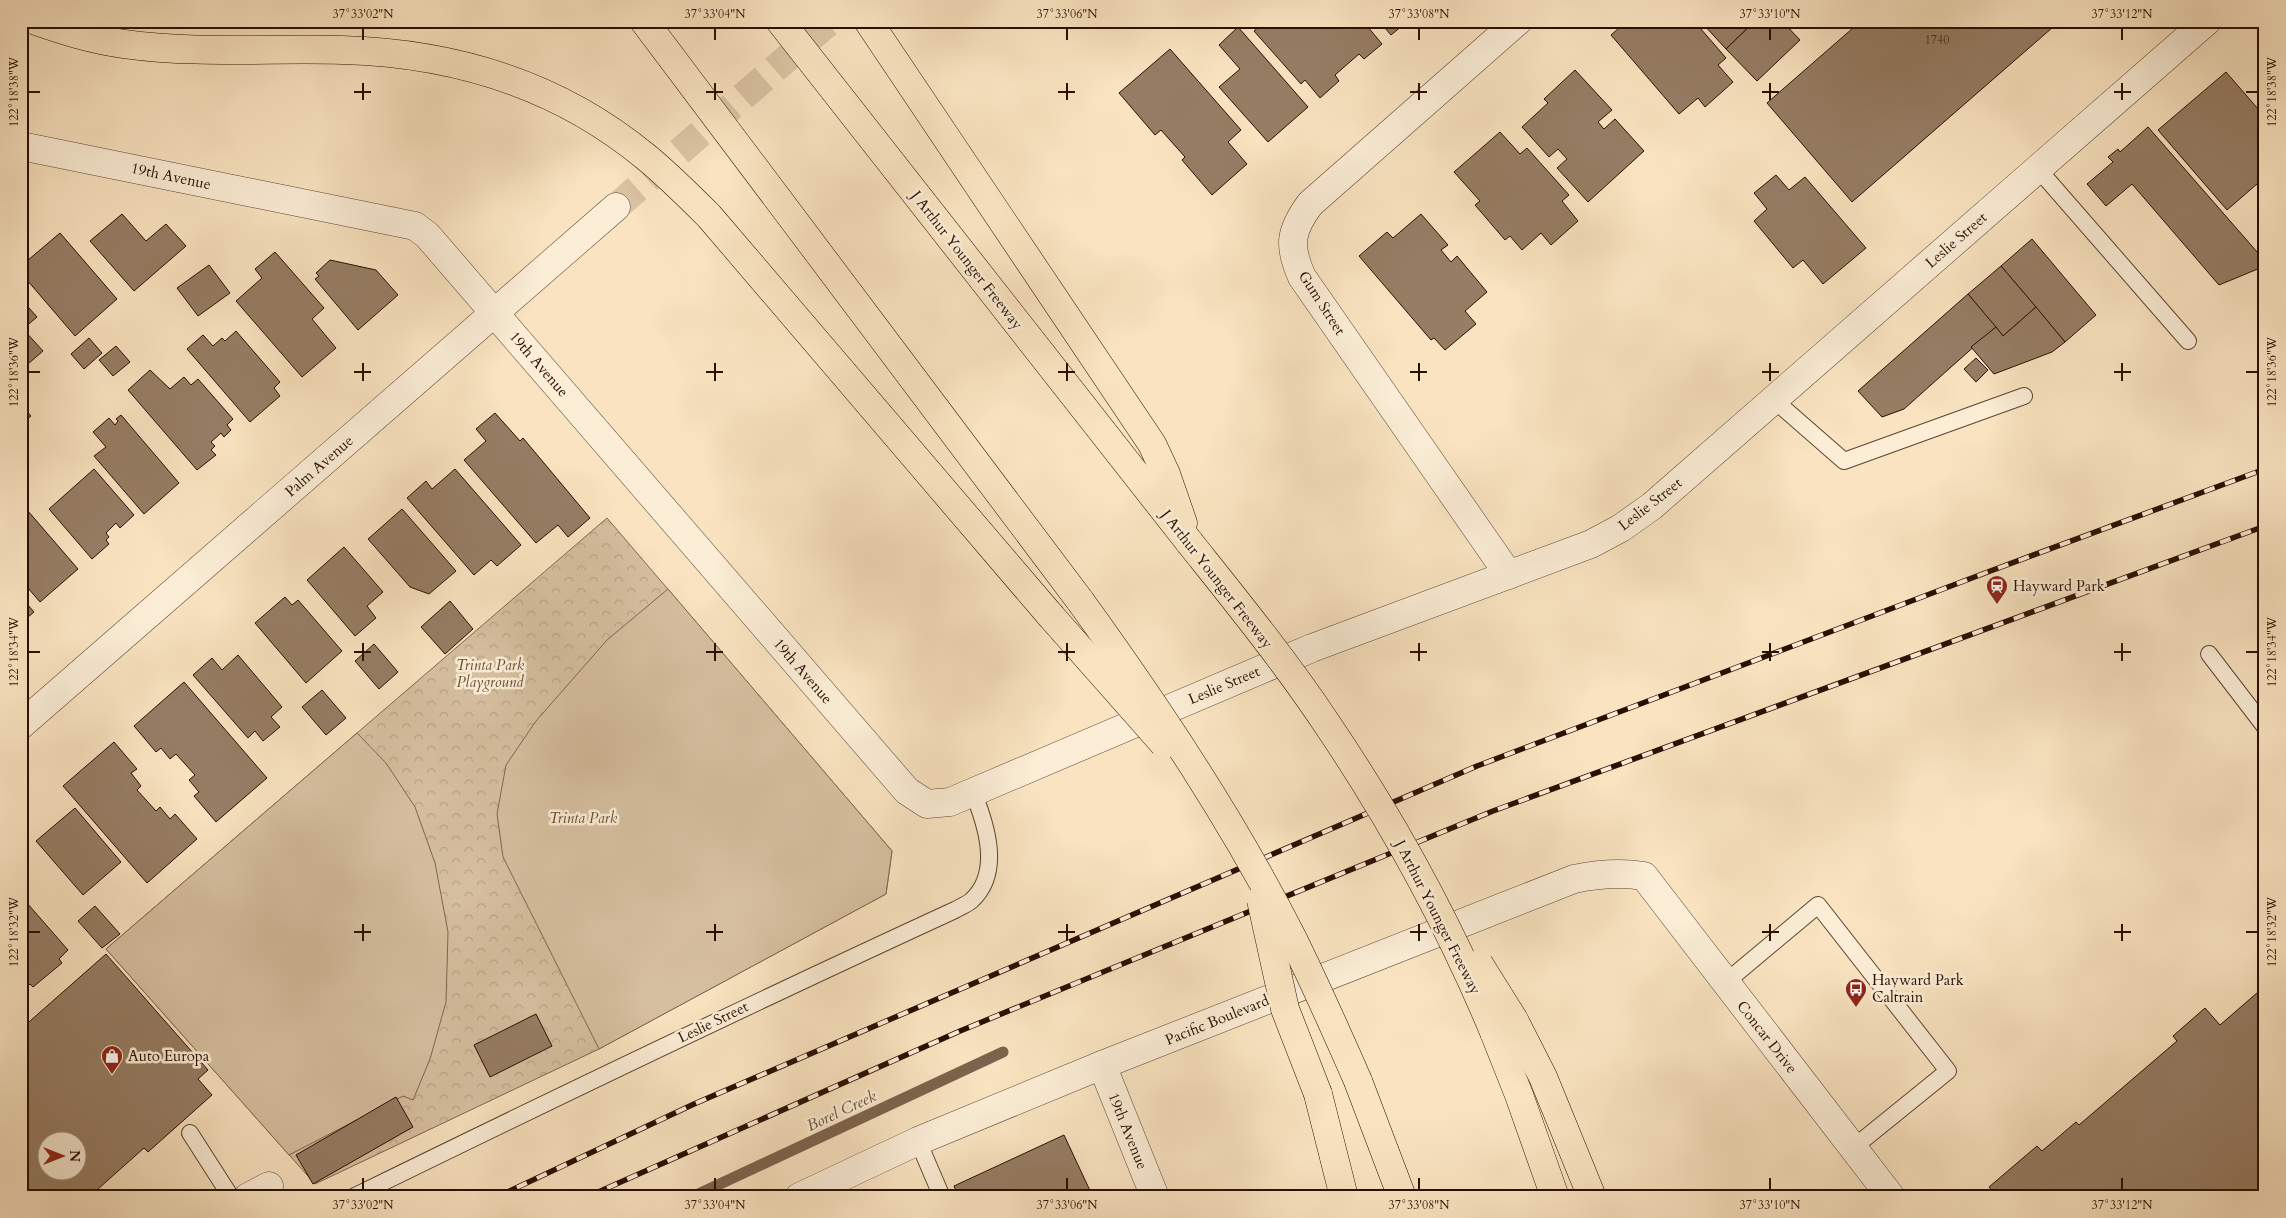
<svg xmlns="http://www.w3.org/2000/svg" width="2286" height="1218" font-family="Cardo,serif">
<defs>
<pattern id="park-crowns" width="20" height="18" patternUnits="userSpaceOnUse" patternTransform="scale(1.25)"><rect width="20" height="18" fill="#d6bfa0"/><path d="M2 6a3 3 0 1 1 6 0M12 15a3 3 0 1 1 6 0" fill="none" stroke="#b8a388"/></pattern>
</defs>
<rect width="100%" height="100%" fill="#f9e3c0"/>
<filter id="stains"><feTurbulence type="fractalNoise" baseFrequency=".004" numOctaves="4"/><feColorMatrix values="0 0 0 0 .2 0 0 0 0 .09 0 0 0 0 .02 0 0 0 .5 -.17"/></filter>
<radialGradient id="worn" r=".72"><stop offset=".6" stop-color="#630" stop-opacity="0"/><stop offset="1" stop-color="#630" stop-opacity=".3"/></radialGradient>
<polygon fill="url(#park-crowns)" stroke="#806650" points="607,518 892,851 886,894 599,1049 315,1184 106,949"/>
<g fill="#d6bfa0" stroke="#806650">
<polygon points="668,589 892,851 886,894 599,1049 503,857 497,814 506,765 536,721 607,640"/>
<polygon points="357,733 386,763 415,807 435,863 448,932 446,1002 430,1059 413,1100 403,1096 289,1155 106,949"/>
</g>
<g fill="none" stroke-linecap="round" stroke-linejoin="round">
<polyline stroke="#7c634d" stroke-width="11" points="692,1197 1003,1052"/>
</g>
<g fill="#967d64" stroke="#2a0e01" fill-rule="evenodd">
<polygon points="1265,21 1306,21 1313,28 1315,26 1311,21 1373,21 1367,26 1382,44 1364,59 1359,54 1335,75 1339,81 1320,98 1305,80 1301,84 1254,31"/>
<polygon points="1379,21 1408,21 1391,35"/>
<polygon points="1627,21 1694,21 1726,58 1718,65 1733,82 1705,107 1698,98 1679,114 1611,35"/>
<polygon points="1706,21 1755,21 1726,49 1703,24"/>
<polygon points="1755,21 1782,21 1800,40 1757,81 1726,49"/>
<polygon points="1861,21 2060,21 1852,202 1767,103"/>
<polygon points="1238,27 1308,107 1268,142 1219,87 1240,69 1219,45"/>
<polygon points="1170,49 1241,130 1228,142 1247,164 1212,195 1182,160 1185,157 1161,130 1155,135 1119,93"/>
<polygon points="1575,70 1612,110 1598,122 1604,129 1615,119 1644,151 1588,202 1557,168 1567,159 1558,149 1549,157 1522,127 1548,103 1544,99"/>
<polygon points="2226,72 2265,117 2265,177 2227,210 2158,130"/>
<polygon points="2148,127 2265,261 2265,266 2219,285 2132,184 2106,206 2087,184 2113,162 2108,157 2118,149 2120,152"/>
<polygon points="1500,132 1520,154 1527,148 1569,195 1562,201 1578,221 1551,245 1541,233 1522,250 1510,236 1505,240 1475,205 1480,201 1454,172"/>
<polygon points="1776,175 1789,190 1805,177 1866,248 1823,284 1803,260 1793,268 1754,221 1767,209 1754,193"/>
<polygon points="122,214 146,241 166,224 186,246 134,291 90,241"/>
<polygon points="1421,214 1448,245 1441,250 1451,262 1457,256 1487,292 1465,311 1476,324 1445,350 1434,338 1431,340 1359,256 1387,232 1393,238"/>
<polygon points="60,233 117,299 75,336 21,273 21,266"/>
<polygon points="2032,239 2096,315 2065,342 2001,266"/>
<polygon points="275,252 324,308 312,319 336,348 302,377 236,301 262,278 255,269"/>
<polygon points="330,260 376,270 398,295 358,330 315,279 319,276 316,273"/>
<polygon points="209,265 230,293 198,316 177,288"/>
<polygon points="2001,266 2036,307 2003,336 1968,294"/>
<polygon points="1968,294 1996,327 1904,409 1882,417 1858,391"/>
<polygon points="21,299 37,317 23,329 43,351 21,370"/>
<polygon points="2036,307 2065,342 2052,352 1994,374 1971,347 1996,327 2003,336"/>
<polygon points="236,331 280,382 274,388 280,396 250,422 187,349 203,335 213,346 222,338 225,341"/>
<polygon points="89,338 102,353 84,369 71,354"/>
<polygon points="116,346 130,362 113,376 99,360"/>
<polygon points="1976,358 1988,370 1976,382 1964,369"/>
<polygon points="150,370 170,389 184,377 191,385 198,379 233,419 227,425 231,430 224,437 221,433 211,442 215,446 211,450 216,455 197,470 128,390"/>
<polygon points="21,405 31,416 21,425"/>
<polygon points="495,413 520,441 523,438 590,518 568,537 558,525 536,543 464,460 486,441 476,429"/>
<polygon points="121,415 179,483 144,514 94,456 106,447 93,432 109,418 115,425 118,421 116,419"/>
<polygon points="94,469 134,515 120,528 116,523 106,533 109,537 106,540 109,544 92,559 49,509"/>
<polygon points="455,469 521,545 497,566 491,560 474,575 407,498 426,481 432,489"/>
<polygon points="21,503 78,569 40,602 21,580"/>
<polygon points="402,509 456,571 429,594 410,587 368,539"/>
<polygon points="344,547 383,592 367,606 376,618 355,636 307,580"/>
<polygon points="21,597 34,612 21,623"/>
<polygon points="285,597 292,605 298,600 342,651 306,683 255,623"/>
<polygon points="450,601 473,629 445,654 421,627"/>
<polygon points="374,644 398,672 379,689 355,661"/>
<polygon points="238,655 282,707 271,717 280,727 263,741 255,731 248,738 193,675 212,658 222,670"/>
<polygon points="184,682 267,778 216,822 194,796 199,792 189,780 195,775 176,754 170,759 161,748 156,752 134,726"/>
<polygon points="322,690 346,718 326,735 302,707"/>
<polygon points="114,742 137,769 131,773 141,786 137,790 156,811 160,807 170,819 175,814 197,839 147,883 63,786"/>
<polygon points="75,808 121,862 83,895 36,841"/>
<polygon points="21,892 29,901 27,903 68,950 59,959 62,963 33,987 30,984 28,986 21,978"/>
<polygon points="95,906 120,934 102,948 78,921"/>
<path d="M106,954l102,116 -10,9 14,16 -64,57 -4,-4 -55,49h-68v-168zM48,1140h30v30h-30z"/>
<polygon points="2265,986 2265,1197 1997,1197 1989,1187 2037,1146 2042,1151 2076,1122 2079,1125 2177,1041 2173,1036 2205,1008 2220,1025"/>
<polygon points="536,1014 552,1046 490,1077 474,1045"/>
<polygon points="396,1097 413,1127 313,1184 296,1155"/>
<polygon points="1064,1135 1093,1197 959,1197 954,1186"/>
</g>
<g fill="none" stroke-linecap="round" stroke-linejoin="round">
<polyline stroke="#dac3a3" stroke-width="28" stroke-dasharray="28 14" stroke-linecap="butt" points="616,207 830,21"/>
<g stroke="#5e4331" stroke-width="18">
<g id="service">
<polyline points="2038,169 2188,341"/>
<polyline points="1773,399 1844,461 2024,396"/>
<polyline points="2209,654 2265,727"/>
<polyline points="1726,982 1818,905 1948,1071 1853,1148"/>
<polyline points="190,1133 231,1197"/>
<polyline points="918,1141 942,1197"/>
<path d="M353,1197c200,-98 400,-194 602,-287 5,-3 13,-6 17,-10 30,-28 14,-76 1,-108"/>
</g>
</g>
<g stroke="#5e4331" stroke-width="29">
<g id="minor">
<polyline points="21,146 415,226 427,235 907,791 927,804 950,802 1312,648 1591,544 1621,528 1652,506 2207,21"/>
<path d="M1509,575l-207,-298c-14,-31 -12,-46 8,-73l208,-183"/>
<polyline points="1102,1065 1155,1197"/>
<polyline points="248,1197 269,1186"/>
</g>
</g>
<g stroke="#5e4331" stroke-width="29">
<g id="tertiary">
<polyline points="21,725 616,207"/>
<path d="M799,1197l119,-56 184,-76 472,-186c24,-5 45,-7 70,-3l247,321"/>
</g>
</g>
<g stroke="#2a0e01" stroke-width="29">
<g id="motorway">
<path d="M36,21c29,10 57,19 88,23 71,10 146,4 218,6 112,3 217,35 304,107 22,18 43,39 63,59l341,399"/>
<polyline points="644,21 1081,602"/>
<polyline points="780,21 1190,543"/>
<polyline points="868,21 1152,444 1166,474 1183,523"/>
<polyline points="1514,1020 1543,1077 1592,1197"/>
<polyline points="1494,1032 1519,1095 1555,1197"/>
<polyline points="1358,1081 1402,1197"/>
<polyline points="1318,1094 1344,1197"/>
</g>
</g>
<use href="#service" stroke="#fbedd6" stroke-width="16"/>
<use href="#minor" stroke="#fbedd6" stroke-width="28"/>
<use href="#tertiary" stroke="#fbedd6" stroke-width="28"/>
<use href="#motorway" stroke="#f9e3c0" stroke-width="28"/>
<g stroke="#2a0e01" stroke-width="5.5">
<g id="rail">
<polyline points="497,1197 694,1104 1477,766 1985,573 2265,469"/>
<polyline points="587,1197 960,1031 1493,811 2265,526"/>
</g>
</g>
<use href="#rail" stroke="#fbedd6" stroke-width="4" stroke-dasharray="11" stroke-linecap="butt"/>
<g stroke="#2a0e01" stroke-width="29" stroke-linecap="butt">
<g id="motorway-bridge">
<path d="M1190,543c47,59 95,118 137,181 65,96 122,200 167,308"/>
<path d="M1081,602c78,108 152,219 212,337 23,47 44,94 65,142"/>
<polyline points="1050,615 1164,744"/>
<polyline points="1261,900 1285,1009 1318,1094"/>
<polyline points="1479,964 1514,1020"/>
</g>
</g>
<use href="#motorway-bridge" stroke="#f9e3c0" stroke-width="28"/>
</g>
<path fill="none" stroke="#2a0e01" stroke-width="2" d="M363,28v12M715,28v12M1067,28v12M1419,28v12M1770,28v12M2122,28v12M363,83v17M715,83v17M1067,83v17M1419,83v17M1770,83v17M2122,83v17M28,92h12M354,92h17M706,92h17M1058,92h17M1410,92h17M1762,92h17M2114,92h17M2246,92h12M363,363v18M715,363v18M1067,363v18M1419,363v18M1770,363v18M2122,363v18M28,372h12M354,372h17M706,372h17M1058,372h17M1410,372h17M1762,372h17M2114,372h17M2246,372h12M363,643v18M715,643v18M1067,643v18M1419,643v18M1770,643v18M2122,643v18M28,652h12M354,652h17M706,652h17M1058,652h17M1410,652h17M1762,652h17M2114,652h17M2246,652h12M363,924v17M715,924v17M1067,924v17M1419,924v17M1770,924v17M2122,924v17M28,932h12M354,932h17M706,932h17M1058,932h17M1410,932h17M1762,932h17M2114,932h17M2246,932h12M363,1178v12M715,1178v12M1067,1178v12M1419,1178v12M1770,1178v12M2122,1178v12"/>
<defs>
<g id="station-pin" transform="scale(1.125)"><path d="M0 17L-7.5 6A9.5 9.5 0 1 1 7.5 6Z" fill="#8f2418" stroke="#fbedd6"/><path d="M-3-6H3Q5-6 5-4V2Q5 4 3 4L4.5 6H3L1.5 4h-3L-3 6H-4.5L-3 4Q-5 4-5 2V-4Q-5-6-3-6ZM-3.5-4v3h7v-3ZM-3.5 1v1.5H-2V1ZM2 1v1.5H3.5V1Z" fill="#fff"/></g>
<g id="bus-pin" transform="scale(1.125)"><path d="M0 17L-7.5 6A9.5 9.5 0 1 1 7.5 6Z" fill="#8f2418" stroke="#fbedd6"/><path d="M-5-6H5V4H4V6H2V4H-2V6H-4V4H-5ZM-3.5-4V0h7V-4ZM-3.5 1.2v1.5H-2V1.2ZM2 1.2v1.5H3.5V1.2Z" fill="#fff"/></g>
<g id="shop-pin" transform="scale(1.125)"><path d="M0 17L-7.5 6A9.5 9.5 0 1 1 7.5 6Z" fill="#8f2418" stroke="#fbedd6"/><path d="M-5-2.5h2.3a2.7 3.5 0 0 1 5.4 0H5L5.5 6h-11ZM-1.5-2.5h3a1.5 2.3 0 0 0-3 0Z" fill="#fff"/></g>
</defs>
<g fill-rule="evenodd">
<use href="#station-pin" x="1997" y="586"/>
<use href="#bus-pin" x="1856" y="989"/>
<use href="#shop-pin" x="112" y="1056"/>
</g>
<g text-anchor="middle" stroke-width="5" stroke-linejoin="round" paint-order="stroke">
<g font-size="12" fill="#452a1a">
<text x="1937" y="44">1740</text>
</g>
<g font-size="15" fill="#2a0e01" stroke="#fbedd6">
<text transform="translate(171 176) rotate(12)" y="5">19th Avenue</text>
<text transform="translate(1956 240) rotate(-41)" y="5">Leslie Street</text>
<text transform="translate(967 260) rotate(52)" y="5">J Arthur Younger Freeway</text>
<text transform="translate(1322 303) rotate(57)" y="5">Gum Street</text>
<text transform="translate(539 364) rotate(49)" y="5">19th Avenue</text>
<text transform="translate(319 466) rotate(-41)" y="5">Palm Avenue</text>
<text transform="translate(1650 504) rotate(-38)" y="5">Leslie Street</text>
<text transform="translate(1217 579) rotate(52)" y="5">J Arthur Younger Freeway</text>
<text transform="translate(803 671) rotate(49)" y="5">19th Avenue</text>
<text transform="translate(1224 685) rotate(-23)" y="5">Leslie Street</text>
<text transform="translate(1438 917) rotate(63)" y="5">J Arthur Younger Freeway</text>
<text transform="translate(1217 1020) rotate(-22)" y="5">Pacific Boulevard</text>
<text transform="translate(713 1022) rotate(-26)" y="5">Leslie Street</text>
<text transform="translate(1767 1037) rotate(52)" y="5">Concar Drive</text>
<text transform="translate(1128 1131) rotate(68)" y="5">19th Avenue</text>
</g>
<g font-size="15" fill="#2a0e01" stroke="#fbedd6" text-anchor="start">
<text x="2013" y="591">Hayward Park</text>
<text x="1872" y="985">Hayward Park<tspan x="1872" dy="17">Caltrain</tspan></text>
<text x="128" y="1061">Auto Europa</text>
</g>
<g font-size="15" font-style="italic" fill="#664c39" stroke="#fbedd6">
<text x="490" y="670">Trinta Park<tspan x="490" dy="17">Playground</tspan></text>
<text x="583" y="823">Trinta Park</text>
</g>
<g font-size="16" font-style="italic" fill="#684d3a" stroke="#fbedd6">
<text transform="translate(841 1110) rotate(-25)" y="6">Borel Creek</text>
</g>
</g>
<rect width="2286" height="1218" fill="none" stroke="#f9e3c0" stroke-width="55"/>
<g transform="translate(62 1156) rotate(90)"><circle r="24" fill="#fbedd6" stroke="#a79481"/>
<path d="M0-4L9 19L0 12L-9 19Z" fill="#8f2418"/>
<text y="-8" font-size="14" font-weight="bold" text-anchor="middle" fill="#2a0e01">N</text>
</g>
<rect x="28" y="28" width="2230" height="1162" fill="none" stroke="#2a0e01" stroke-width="2"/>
<g font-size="12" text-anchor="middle" fill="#2a0e01">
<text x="363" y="18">37°33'02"N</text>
<text x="715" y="18">37°33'04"N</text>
<text x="1067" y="18">37°33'06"N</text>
<text x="1419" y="18">37°33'08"N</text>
<text x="1770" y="18">37°33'10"N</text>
<text x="2122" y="18">37°33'12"N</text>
<text transform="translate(2272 92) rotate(-90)" y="4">122°18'38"W</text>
<text transform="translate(14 92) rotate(-90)" y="4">122°18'38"W</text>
<text transform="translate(2272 372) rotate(-90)" y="4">122°18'36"W</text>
<text transform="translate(14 372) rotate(-90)" y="4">122°18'36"W</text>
<text transform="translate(2272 652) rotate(-90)" y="4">122°18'34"W</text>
<text transform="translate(14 652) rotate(-90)" y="4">122°18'34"W</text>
<text transform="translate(14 932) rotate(-90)" y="4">122°18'32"W</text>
<text transform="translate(2272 932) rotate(-90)" y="4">122°18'32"W</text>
<text x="363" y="1209">37°33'02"N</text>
<text x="715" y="1209">37°33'04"N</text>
<text x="1067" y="1209">37°33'06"N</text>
<text x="1419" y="1209">37°33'08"N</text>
<text x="1770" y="1209">37°33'10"N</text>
<text x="2122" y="1209">37°33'12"N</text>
</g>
<rect width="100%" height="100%" filter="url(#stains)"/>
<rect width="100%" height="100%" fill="url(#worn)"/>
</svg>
